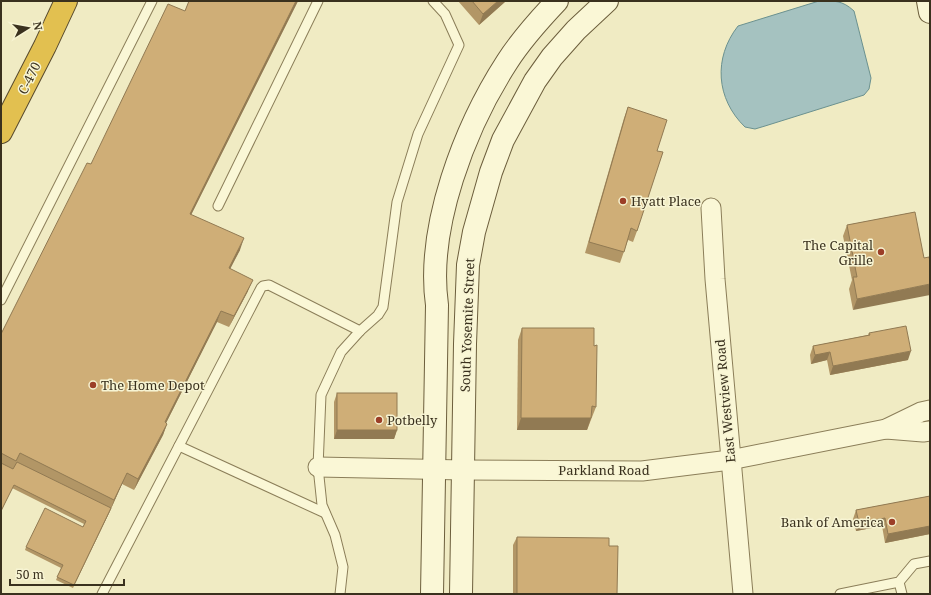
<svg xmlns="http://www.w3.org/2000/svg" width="931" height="595" font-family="'Noto Serif',serif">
<rect width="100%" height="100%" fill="#f0ebc3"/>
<path fill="#a5c2c0" stroke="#6b918f" d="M819,1c16,0 23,-1 35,10l17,67 -2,11 -5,6 -99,31 -10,3 -10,-2c-29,-28 -32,-69 -7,-101z"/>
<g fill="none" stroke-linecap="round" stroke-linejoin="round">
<g stroke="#8b7e59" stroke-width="11">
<g id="lane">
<polyline points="218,206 318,1"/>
<polyline points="1,300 152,1"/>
<polyline points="179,446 325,513"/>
<polyline points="899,582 902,594"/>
<polyline points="102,594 261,288 263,286 269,285 360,331"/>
<polyline points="340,594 343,567 335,535 322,505 318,467 321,395 341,352 360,331 378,315 383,307 397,202 418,134 459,45 445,14 433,1"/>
<polyline points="840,594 899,582 914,564 930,561"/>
</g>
</g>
<g stroke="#8b7e59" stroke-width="21">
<g id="street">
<polyline points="711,208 715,279 743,594"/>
<polyline points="886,429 923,432 930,431"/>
<polyline points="318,467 464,470 642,471 730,460 886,429 921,412 930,410"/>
</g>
</g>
<g stroke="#6c5e3c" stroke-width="24">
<g id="secondary">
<polyline points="928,1 930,12"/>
<path d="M432,594l5,-289c-11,-78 28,-178 70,-243 14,-22 32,-42 50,-61"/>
<polyline points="461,594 465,344 468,265 474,232 491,172 503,140 535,81 552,57 576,30 607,1"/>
</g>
</g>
<g stroke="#584a2d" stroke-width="24">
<polyline id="highway" points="1,132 45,46 66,1"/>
</g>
<use href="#lane" stroke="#faf7d6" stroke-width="9"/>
<use href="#street" stroke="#faf7d6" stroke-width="19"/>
<use href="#secondary" stroke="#faf7d6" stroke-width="22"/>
<use href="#highway" stroke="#e2c050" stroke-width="22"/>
</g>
<g fill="#b29666">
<polygon points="189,1 298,1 191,215 240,250 230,268 248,291 229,327 217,322 166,423 167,424 163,435 134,490 122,484 110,511 73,588 56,580 61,568 25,550 26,547 83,527 84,524 12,488 1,512 1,334 91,164 185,11"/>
<polygon points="458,1 506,1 479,25"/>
<polygon points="628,107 657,151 637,231 633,242 628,240 620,263 585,253 624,118"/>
<polygon points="915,212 853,310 849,289 852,280 843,236 847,225"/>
<polygon points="522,328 594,346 596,407 587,430 517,430 518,340"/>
<polygon points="869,333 908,360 830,375 827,360 811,364 810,355 813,346 868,335"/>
<polygon points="337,393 397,430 394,439 334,439 334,402"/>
<polygon points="930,496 930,534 885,543 882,526 856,531 853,519 856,510"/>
<polygon points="517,537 609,546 617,594 513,594 513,545"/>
</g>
<g fill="#917a53">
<polygon points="296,1 298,1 186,225 190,214"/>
<polygon points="498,1 506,1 479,25 483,14"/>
<polygon points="244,238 240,250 225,279 229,268"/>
<polygon points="253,280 248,291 229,327 234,316"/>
<polygon points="930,284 930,295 853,310 857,299"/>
<polygon points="221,311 217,322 161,433 165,422"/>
<polygon points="911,351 908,360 830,375 833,366"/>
<polygon points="830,352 827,360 811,364 815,355"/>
<polygon points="521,418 591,418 587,430 517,430"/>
<polygon points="167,424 163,435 134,490 138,479"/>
<polygon points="337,430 397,430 394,439 334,439"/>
<polygon points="127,473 122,484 110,511 73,588 111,508 114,500"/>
<polygon points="885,518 882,526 856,531 859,523"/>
<polygon points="930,526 930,534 885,543 888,534"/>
</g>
<g fill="#cfae77" stroke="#917a53">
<polygon points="189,1 296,1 190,214 244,238 229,268 253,280 234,316 221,311 165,422 167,424 138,479 127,473 114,500 20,453 16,461 1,453 1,334 87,163 91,164 168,4 185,11"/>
<polygon points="472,1 498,1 483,14"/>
<polygon points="628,107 667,120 657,151 663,152 637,231 631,228 624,252 589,242"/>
<polygon points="915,212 924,258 929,257 930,262 930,284 857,299 853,277 857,277 847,225"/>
<polygon points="906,326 911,351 833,366 830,352 815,355 813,346 870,335 869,333"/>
<polygon points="522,328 594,328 594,346 597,345 596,407 592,406 591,418 521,418"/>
<rect x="337" y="393" width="60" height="37"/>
<polygon points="17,462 111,508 74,585 57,577 63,565 26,547 45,508 83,527 86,521 14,485 1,511 1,463 13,469"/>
<polygon points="930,496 930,526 888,534 885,518 859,523 856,510"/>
<polygon points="517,537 609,538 609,546 618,546 617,594 517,594"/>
</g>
<g fill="#9c3e27" stroke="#f7f4d3" stroke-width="1.5">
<circle cx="623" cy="201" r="4"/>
<circle cx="881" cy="252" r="4"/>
<circle cx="93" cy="385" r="4"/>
<circle cx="379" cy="420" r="4"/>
<circle cx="892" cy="522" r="4"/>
</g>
<g text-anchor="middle" stroke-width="3" stroke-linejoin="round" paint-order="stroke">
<g font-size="13" fill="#3a311e" stroke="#f7f4d3">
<text transform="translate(29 78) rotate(-64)" y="5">C-470</text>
<text transform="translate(467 325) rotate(-88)" y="5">South Yosemite Street</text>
<text transform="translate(725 401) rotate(-95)" y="5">East Westview Road</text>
<text x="604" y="475">Parkland Road</text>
</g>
<g font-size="13" fill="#3a311e" stroke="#f7f4d3" text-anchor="start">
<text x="631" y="206">Hyatt Place</text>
<text x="873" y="250" text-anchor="end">The Capital<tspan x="873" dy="15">Grille</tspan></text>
<text x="101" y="390">The Home Depot</text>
<text x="387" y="425">Potbelly</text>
<text x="884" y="527" text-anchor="end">Bank of America</text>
</g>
</g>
<rect width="931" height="595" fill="none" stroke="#3a311e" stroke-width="4"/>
<g transform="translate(28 28) rotate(79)" stroke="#f7f4d3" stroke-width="3" paint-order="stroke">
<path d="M0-3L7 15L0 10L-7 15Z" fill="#3a311e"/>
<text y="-6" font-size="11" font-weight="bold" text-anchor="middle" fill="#3a311e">N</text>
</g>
<path d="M10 579v6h114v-6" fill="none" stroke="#3a311e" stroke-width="2"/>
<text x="16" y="579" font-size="12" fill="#3a311e" stroke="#f7f4d3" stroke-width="3" paint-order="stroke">50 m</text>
</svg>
